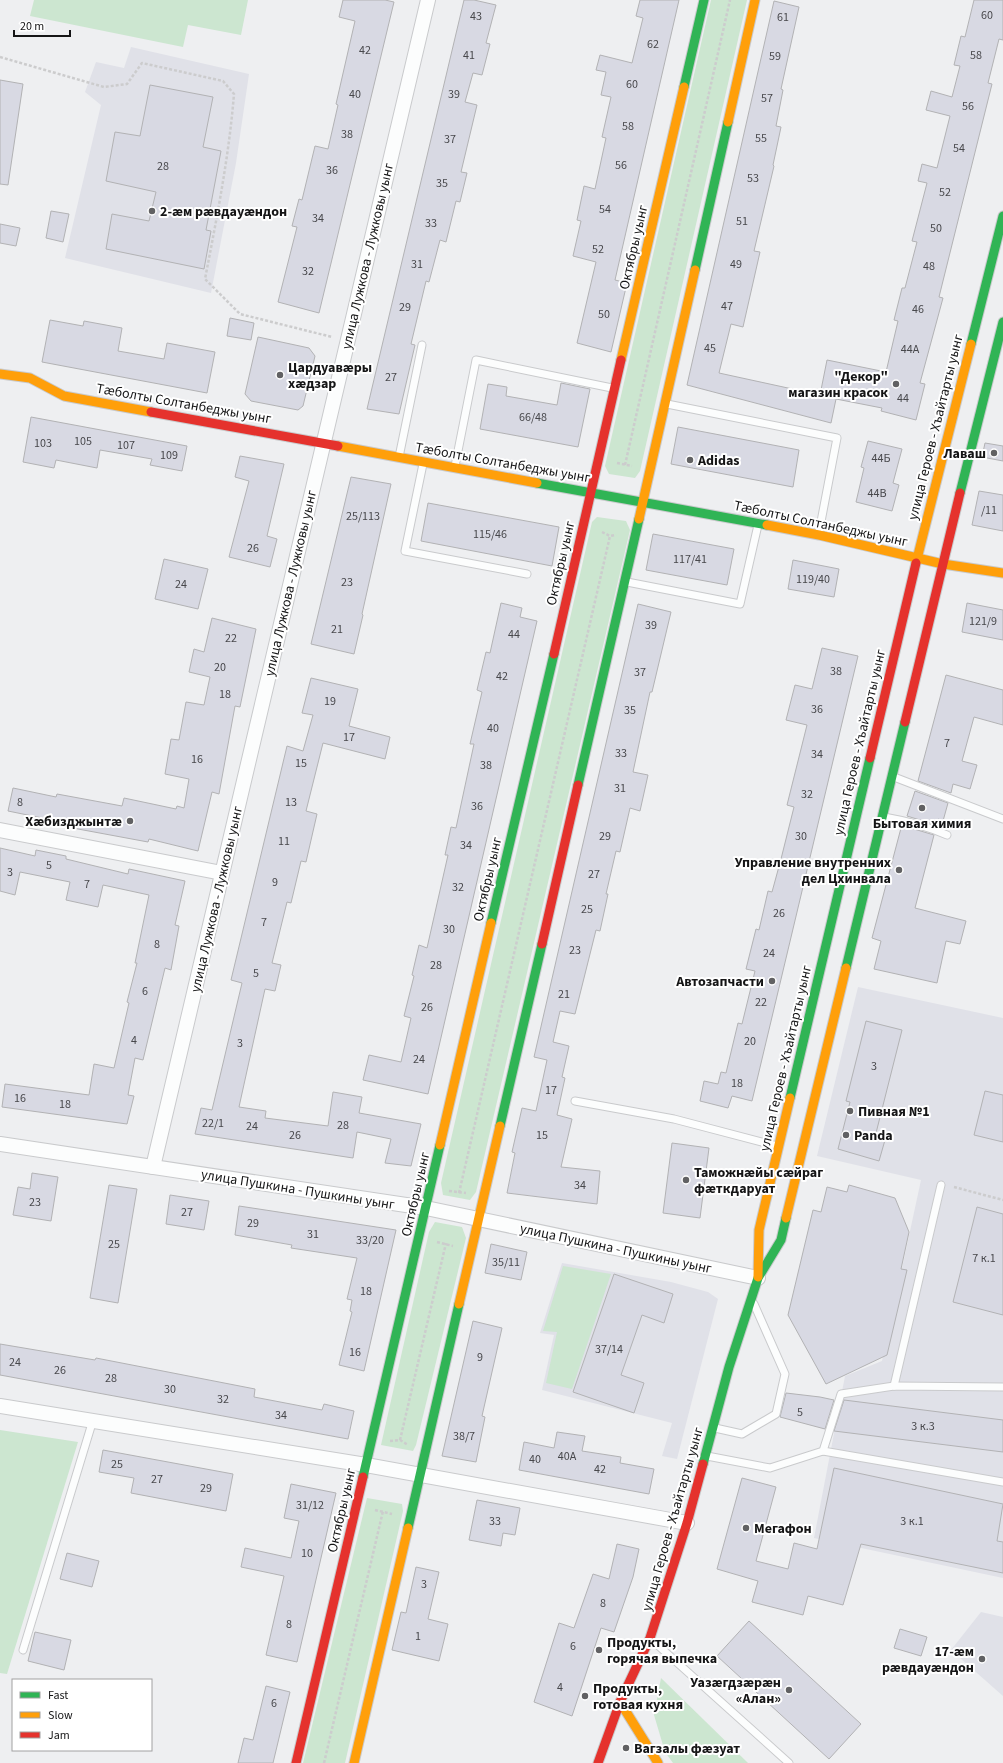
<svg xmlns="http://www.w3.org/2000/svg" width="1003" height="1763" font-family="'Source Sans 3',sans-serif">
<rect width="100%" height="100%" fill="#eeeff1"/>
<g fill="#e0e1e8">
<polygon points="131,47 249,74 236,163 211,293 65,258 101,105 85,92 96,62 124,68"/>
<polygon points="858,987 1003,1018 1003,1578 814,1538 845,1376 882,1361 921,1180 817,1156"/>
<polygon points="562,1263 671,1282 708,1292 718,1299 677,1459 662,1456 672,1423 542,1390 554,1335 540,1333"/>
<polygon points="981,1612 1003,1617 1003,1696 951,1650"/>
</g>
<g fill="#cce6d0">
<polygon points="34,0 248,0 241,35 188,25 183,47 30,16"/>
<polygon points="711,0 747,0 640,471 635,478 609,474 605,466"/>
<polygon points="597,517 626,521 630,530 476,1192 470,1200 443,1195 441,1183 592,522"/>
<polygon points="435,1222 462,1227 466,1238 416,1445 413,1451 381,1445 429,1232"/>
<polygon points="563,1266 611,1274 572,1389 546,1383 557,1332 543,1331"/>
<polygon points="0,1430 78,1442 7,1674 0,1673"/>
<polygon points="367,1498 402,1504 403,1511 345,1763 303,1763"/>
<polygon points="661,1678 748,1763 673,1763 665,1752 654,1715"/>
</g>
<g fill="#d8d9e3" stroke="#b2b2b4">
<polygon points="343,0 385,0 394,2 319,313 278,302 297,227 292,226 299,199 302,200 315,146 328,149 338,105 336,104 355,21 339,17"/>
<polygon points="464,0 474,0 496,5 486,43 490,44 482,75 473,73 465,102 477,105 461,172 467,173 460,202 456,201 446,242 440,240 429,282 426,281 411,344 415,345 399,414 367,409"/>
<polygon points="640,0 679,0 615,280 627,283 611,352 577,343 596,262 573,256 581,221 577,220 584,186 595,189 606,138 602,137 611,97 601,95 606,72 596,70 600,55 632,63 643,18 636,16"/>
<polygon points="974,0 1003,0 1003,40 999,39 988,83 992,84 939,297 943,298 920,383 925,384 916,420 881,411 882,408 836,399 831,423 687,385 774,1 799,7 781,89 783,90 776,126 781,127 773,165 774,166 754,251 760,252 743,327 731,324 719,373 820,395 827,360 886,372 898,321 894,320 902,288 905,288 917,242 912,241 927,183 918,181 922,164 937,168 950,116 926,110 931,91 952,97 960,66 954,65 961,36 965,37"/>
<polygon points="0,80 23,84 8,185 0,184"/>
<polygon points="150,85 213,97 203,147 221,151 206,230 211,231 204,269 106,249 112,214 149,221 156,192 106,181 115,132 140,136"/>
<polygon points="51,211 69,214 63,242 46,238"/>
<polygon points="0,224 20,228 16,246 0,243"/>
<polygon points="230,318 254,323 251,340 227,336"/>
<polygon points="50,320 83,326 84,321 122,328 118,351 164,359 167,343 215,352 207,393 42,362"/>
<polygon points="258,337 309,348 315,356 303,406 298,410 251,401 245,394"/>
<polygon points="561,383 590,389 578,447 480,429 488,384 507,387 506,396 557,405"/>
<polygon points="31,417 187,446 182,471 150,465 152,459 100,450 97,468 56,460 54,468 23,462"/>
<polygon points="678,427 799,450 793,487 671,464"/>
<polygon points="868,441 902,449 893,483 899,485 892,511 856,502 864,468 861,467"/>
<polygon points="985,443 1003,446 1003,461 982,457"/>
<polygon points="240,456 284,464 267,536 277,539 270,567 229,557 249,481 235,477"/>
<polygon points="351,477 391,484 362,614 363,615 354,654 311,644"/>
<polygon points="979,491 1003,495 1003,531 972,525"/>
<polygon points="428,503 559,527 552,566 421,541"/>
<polygon points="653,534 734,549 727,585 646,570"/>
<polygon points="164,559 208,569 198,609 155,599"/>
<polygon points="793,560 839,569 834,597 788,589"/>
<polygon points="501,603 522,608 520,617 537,621 428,1094 363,1080 369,1055 401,1062 411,1018 404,1016 414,976 412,975 419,945 427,948 448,855 445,855 451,827 456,828 474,744 470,744 482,692 477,690 486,652 490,653"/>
<polygon points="967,603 1003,610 1003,640 962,632"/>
<polygon points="638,604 671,612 652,692 650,692 633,772 648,775 640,811 630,808 620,852 616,851 606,894 608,894 600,931 596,930 575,1014 560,1011 553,1042 569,1046 562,1077 565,1078 557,1115 572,1119 561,1167 600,1171 597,1204 507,1193 515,1153 512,1152 522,1108 536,1111 547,1060 534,1057"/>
<polygon points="212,618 256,629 240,707 235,706 219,794 212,792 198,851 149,839 148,842 51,824 52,820 8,811 13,788 56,797 57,794 122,806 124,798 176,809 177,806 184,808 189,779 165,774 171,739 179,740 186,702 204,705 210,677 189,672 194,649 204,652"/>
<polygon points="822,648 858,656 752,1101 732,1096 728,1108 700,1101 704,1081 718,1084 721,1072 726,1073 738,1023 742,1024 755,971 746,969 756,929 759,930 768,891 772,892 781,859 794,807 787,805 807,725 786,720 795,685 812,689"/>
<polygon points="946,675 1003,690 1003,725 974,717 962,761 977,765 970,789 953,784 951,793 918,781"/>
<polygon points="311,678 358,689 349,726 390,737 385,759 323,743 306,811 317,814 306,862 301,861 291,903 287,902 272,963 281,965 275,991 265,989 239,1107 266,1111 265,1118 328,1126 333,1092 362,1097 359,1113 421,1124 411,1166 385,1163 391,1139 357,1132 353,1158 195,1134 201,1108 212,1110 242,983 231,980 287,746 303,751 313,715 302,713"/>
<polygon points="915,791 948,803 943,821 938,819 936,825 907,816"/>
<polygon points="904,826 934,835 915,908 966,921 960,944 946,941 937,983 874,969 881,941 872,938 901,828 903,829"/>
<polygon points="0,848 35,856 36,850 66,856 66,859 128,874 129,869 185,881 175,925 179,926 171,970 165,968 143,1060 135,1058 128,1095 134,1096 127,1124 2,1107 5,1084 89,1095 94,1064 114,1068 129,1003 127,1002 137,963 135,963 149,895 103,885 98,907 66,900 70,882 20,872 15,895 0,891"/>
<polygon points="866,1021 902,1030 875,1137 885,1140 879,1161 838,1149 850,1102 846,1101"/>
<polygon points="985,1091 1003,1095 1003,1142 974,1135"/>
<polygon points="672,1143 709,1148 700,1218 663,1213"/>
<polygon points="32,1173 58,1177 51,1221 13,1215 18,1187 30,1189"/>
<polygon points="109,1185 137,1189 118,1303 90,1298"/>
<polygon points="849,1185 895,1198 909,1232 901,1269 907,1270 887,1355 826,1384 788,1315 813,1210 821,1212 827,1187 847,1192"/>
<polygon points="170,1195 209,1201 204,1230 166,1224"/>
<polygon points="239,1206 396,1230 364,1371 339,1365 352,1312 350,1311 352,1300 347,1299 357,1258 291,1248 292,1245 235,1235"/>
<polygon points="977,1207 1003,1214 1003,1315 953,1302"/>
<polygon points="491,1244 527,1252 521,1280 485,1273"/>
<polygon points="614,1274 673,1294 664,1323 642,1315 621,1375 644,1383 634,1413 573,1392"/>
<polygon points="473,1321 502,1328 482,1416 485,1417 476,1462 442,1456"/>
<polygon points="0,1344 95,1360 96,1358 255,1389 254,1397 322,1410 324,1404 354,1411 348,1439 0,1375"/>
<polygon points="786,1393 820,1397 834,1400 825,1429 780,1417"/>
<polygon points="844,1400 1003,1420 1003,1452 834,1431"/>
<polygon points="557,1432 585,1436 582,1451 621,1457 620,1463 654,1469 649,1494 519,1470 524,1442 554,1448"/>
<polygon points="103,1450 233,1474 226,1511 131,1493 134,1478 99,1472"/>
<polygon points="834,1468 1003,1504 997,1541 1003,1542 1003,1573 861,1544 843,1605 808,1596 803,1615 752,1602 758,1581 717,1569 742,1478 776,1487 756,1561 788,1569 794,1543 817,1549"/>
<polygon points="291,1484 336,1493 297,1662 266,1655 284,1576 241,1567 245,1548 291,1558 299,1521 284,1518"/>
<polygon points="477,1500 520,1508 515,1535 503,1533 501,1546 469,1540"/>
<polygon points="617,1544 639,1549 633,1577 614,1632 601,1628 572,1716 534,1702 559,1623 574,1628 593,1574 609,1579"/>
<polygon points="67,1553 99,1561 92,1587 60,1579"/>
<polygon points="416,1567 439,1572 428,1619 448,1624 439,1661 392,1650 401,1612 406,1613"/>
<polygon points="749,1621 861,1724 829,1759 717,1656"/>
<polygon points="900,1629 927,1637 921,1656 894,1648"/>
<polygon points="35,1632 71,1640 64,1670 28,1661"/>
<polygon points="266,1686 290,1692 273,1763 238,1763 244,1738 253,1740"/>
</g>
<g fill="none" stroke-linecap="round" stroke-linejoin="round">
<g stroke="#c9cacc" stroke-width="9">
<g id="lane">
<polyline points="667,404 837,438 819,532"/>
<polyline points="399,457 422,345"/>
<polyline points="423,464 405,551 527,574"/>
<polyline points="455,466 476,360 612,388"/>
<polyline points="627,582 740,604 758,525"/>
<polyline points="894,777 1003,819"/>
<path d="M884,817c23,4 43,9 63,18"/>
<polyline points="575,1101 674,1119 777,1146"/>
<polyline points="894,1386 941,1185"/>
<polyline points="715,1428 742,1434 776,1414 785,1374 754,1304"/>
<polyline points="823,1451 1003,1482"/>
<polyline points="707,1456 770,1468 823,1451 841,1394 894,1386 1003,1387"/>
<polyline points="652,1640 789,1763"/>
<polyline points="23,1650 93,1420"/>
</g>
</g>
<g stroke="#c9cacc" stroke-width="16">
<g id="street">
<polyline points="0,830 222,873"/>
<polyline points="0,1144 426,1208 758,1278"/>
<polyline points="153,1167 428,0"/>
<polyline points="0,1406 366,1465 687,1523"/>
</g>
</g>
<g stroke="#c9cacc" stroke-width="11">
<g id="fast">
<polyline points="684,87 704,0"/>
<polyline points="695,270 728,122"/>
<polyline points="971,344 1003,216"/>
<polyline points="537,483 767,525"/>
<polyline points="960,493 1003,322"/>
<polyline points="578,785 639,519"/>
<polyline points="491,923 554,654"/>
<polyline points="846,968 905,722"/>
<polyline points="790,1098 870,758"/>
<polyline points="500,1126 542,944"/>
<polyline points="703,1464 729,1367 758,1278 781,1240 786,1218"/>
<polyline points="363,1477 440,1145"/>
<polyline points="408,1528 459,1304"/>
</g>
</g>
<g stroke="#c9cacc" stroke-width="11">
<g id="slow">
<polyline points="728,122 755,0"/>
<polyline points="621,360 684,87"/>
<polyline points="0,374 30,378 64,396 151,412"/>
<polyline points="338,446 537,483"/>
<polyline points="639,519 695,270"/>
<polyline points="767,525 819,535 943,564 1003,573"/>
<polyline points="916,563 971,344"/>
<polyline points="440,1145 491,923"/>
<polyline points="786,1218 846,968"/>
<polyline points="758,1277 759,1230 790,1098"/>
<polyline points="459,1304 500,1126"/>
<polyline points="620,1702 658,1763"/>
<polyline points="354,1763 408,1528"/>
</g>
</g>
<g stroke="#c9cacc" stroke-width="11">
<g id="jam">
<polyline points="151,412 338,446"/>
<polyline points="554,654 621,360"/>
<polyline points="905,722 960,493"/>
<polyline points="870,758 916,563"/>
<polyline points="542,944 578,785"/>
<polyline points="296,1763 363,1477"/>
<polyline points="598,1763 620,1702 650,1638 687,1523 703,1464"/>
</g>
</g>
<g stroke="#cccccd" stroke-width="2.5" stroke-dasharray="3 2" stroke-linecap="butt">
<path d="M0,57l104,30 23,-3 15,-21 81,18 11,13c-5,62 -17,123 -29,185l35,35 92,23"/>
<polyline points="617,463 632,466"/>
<polyline points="625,465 730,0"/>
<polyline points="602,532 610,536 616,535"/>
<polyline points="954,1187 1003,1200"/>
<polyline points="449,1191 466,1193"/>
<polyline points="459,1193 610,536"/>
<polyline points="437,1242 453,1246"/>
<polyline points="400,1440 446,1243"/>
<polyline points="390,1441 400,1440 408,1445"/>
<polyline points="375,1510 392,1514"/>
<polyline points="324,1763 383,1511"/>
</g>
<use href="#lane" stroke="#fcfdfd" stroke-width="7"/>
<use href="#street" stroke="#fcfdfd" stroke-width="14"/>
<use href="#fast" stroke="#30b455" stroke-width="9"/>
<use href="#slow" stroke="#ff9f0a" stroke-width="9"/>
<use href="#jam" stroke="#e5322d" stroke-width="9"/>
</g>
<g fill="#616163" stroke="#fff" stroke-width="1.5">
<circle cx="152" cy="211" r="4"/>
<circle cx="280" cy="375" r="4"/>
<circle cx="896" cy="384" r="4"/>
<circle cx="994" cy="453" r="4"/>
<circle cx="690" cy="460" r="4"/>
<circle cx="922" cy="808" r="4"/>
<circle cx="130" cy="821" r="4"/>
<circle cx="899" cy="870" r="4"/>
<circle cx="772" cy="981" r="4"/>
<circle cx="850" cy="1111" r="4"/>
<circle cx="846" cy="1135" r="4"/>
<circle cx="686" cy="1180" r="4"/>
<circle cx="746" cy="1528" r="4"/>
<circle cx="599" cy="1650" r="4"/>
<circle cx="982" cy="1659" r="4"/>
<circle cx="789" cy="1690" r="4"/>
<circle cx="585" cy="1696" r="4"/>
<circle cx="626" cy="1748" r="4"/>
</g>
<g text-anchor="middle" stroke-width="4" stroke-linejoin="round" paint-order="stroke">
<g font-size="12" fill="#48484c">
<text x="987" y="19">60</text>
<text x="476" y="20">43</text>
<text x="783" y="21">61</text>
<text x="653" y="48">62</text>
<text x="365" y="54">42</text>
<text x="469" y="59">41</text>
<text x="976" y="59">58</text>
<text x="775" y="60">59</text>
<text x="632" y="88">60</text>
<text x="355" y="98">40</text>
<text x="454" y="98">39</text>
<text x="767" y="102">57</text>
<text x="968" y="110">56</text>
<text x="628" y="130">58</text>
<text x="347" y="138">38</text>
<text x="761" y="142">55</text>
<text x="450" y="143">37</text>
<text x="959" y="152">54</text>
<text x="621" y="169">56</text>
<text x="163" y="170">28</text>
<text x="332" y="174">36</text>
<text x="753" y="182">53</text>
<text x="442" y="187">35</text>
<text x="945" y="196">52</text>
<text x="605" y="213">54</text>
<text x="318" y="222">34</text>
<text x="742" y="225">51</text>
<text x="431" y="227">33</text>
<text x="936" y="232">50</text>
<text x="598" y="253">52</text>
<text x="417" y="268">31</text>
<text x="736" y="268">49</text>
<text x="929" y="270">48</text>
<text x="308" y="275">32</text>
<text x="727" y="310">47</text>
<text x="405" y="311">29</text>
<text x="918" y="313">46</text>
<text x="604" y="318">50</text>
<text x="710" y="352">45</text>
<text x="910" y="353">44А</text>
<text x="391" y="381">27</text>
<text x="903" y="402">44</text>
<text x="533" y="421">66/48</text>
<text x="83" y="445">105</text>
<text x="43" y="447">103</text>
<text x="126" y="449">107</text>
<text x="169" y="459">109</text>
<text x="881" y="462">44Б</text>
<text x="877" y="497">44В</text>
<text x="989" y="514">/11</text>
<text x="363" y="520">25/113</text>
<text x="490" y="538">115/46</text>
<text x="253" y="552">26</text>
<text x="690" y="563">117/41</text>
<text x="813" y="583">119/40</text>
<text x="347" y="586">23</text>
<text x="181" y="588">24</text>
<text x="983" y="625">121/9</text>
<text x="651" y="629">39</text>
<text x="337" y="633">21</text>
<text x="514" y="638">44</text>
<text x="231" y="642">22</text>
<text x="220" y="671">20</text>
<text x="836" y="675">38</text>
<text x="640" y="676">37</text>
<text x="502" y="680">42</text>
<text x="225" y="698">18</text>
<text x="330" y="705">19</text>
<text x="817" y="713">36</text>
<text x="630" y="714">35</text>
<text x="493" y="732">40</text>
<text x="349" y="741">17</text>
<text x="947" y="747">7</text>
<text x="621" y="757">33</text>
<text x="817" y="758">34</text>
<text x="197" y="763">16</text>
<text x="301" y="767">15</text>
<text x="486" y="769">38</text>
<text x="620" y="792">31</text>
<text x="807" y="798">32</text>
<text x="20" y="806">8</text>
<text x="291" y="806">13</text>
<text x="477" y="810">36</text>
<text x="605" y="840">29</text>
<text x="801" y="840">30</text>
<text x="284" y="845">11</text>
<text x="466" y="849">34</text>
<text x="49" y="869">5</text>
<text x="10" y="876">3</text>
<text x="594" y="878">27</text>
<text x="275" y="886">9</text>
<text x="87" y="888">7</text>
<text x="458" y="891">32</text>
<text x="587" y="913">25</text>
<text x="779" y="917">26</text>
<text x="264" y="926">7</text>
<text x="449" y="933">30</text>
<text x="157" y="948">8</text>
<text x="575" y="954">23</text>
<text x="769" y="957">24</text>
<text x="436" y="969">28</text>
<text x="256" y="977">5</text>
<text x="145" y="995">6</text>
<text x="564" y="998">21</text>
<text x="761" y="1006">22</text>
<text x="427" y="1011">26</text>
<text x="134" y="1044">4</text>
<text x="750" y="1045">20</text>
<text x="240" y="1047">3</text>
<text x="419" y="1063">24</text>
<text x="874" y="1070">3</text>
<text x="737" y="1087">18</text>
<text x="551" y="1094">17</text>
<text x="20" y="1102">16</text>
<text x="65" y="1108">18</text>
<text x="213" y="1127">22/1</text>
<text x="343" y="1129">28</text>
<text x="252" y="1130">24</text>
<text x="295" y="1139">26</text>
<text x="542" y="1139">15</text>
<text x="580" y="1189">34</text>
<text x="35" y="1206">23</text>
<text x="187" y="1216">27</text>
<text x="253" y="1227">29</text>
<text x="313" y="1238">31</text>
<text x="370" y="1244">33/20</text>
<text x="114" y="1248">25</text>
<text x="984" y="1262">7 к.1</text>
<text x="506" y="1266">35/11</text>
<text x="366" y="1295">18</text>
<text x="609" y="1353">37/14</text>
<text x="355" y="1356">16</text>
<text x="480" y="1361">9</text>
<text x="15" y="1366">24</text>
<text x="60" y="1374">26</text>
<text x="111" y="1382">28</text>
<text x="170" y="1393">30</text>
<text x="223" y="1403">32</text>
<text x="800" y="1416">5</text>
<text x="281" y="1419">34</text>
<text x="923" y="1430">3 к.3</text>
<text x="464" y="1440">38/7</text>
<text x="567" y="1460">40А</text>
<text x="535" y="1463">40</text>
<text x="117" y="1468">25</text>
<text x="600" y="1473">42</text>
<text x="157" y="1483">27</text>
<text x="206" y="1492">29</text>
<text x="310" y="1509">31/12</text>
<text x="495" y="1525">33</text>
<text x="912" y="1525">3 к.1</text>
<text x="307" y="1557">10</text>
<text x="424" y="1588">3</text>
<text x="603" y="1607">8</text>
<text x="289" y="1628">8</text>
<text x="418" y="1640">1</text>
<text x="573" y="1650">6</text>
<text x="560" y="1691">4</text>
<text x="274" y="1707">6</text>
</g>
<g font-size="14" font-weight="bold" fill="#151516" stroke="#fff" text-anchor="start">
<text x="160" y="216">2-æм рӕвдауӕндон</text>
<text x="288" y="372">Цардуавæры<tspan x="288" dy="16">хæдзар</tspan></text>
<text x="888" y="381" text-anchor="end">"Декор"<tspan x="888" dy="16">магазин красок</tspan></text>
<text x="986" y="458" text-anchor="end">Лаваш</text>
<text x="698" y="465">Adidas</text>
<text x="122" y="826" text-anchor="end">Хæбизджынтæ</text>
<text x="922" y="828" text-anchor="middle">Бытовая химия</text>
<text x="891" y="867" text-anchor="end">Управление внутренних<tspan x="891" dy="16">дел Цхинвала</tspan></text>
<text x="764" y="986" text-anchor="end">Автозапчасти</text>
<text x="858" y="1116">Пивная №1</text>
<text x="854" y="1140">Panda</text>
<text x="694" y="1177">Таможнæйы сæйраг<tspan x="694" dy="16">фæткдаруат</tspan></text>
<text x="754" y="1533">Мегафон</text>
<text x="607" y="1647">Продукты,<tspan x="607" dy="16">горячая выпечка</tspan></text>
<text x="974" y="1656" text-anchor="end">17-æм<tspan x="974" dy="16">рӕвдауӕндон</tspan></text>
<text x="781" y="1687" text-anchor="end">Уазæгдзæрæн<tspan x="781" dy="16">«Алан»</tspan></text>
<text x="593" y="1693">Продукты,<tspan x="593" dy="16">готовая кухня</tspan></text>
<text x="634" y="1753">Вагзалы фæзуат</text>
</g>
<g font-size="14" fill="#151516" stroke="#fff">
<text transform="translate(633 247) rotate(-77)" y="5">Октябры уынг</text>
<text transform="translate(367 256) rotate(-77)" y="5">улица Лужкова - Лужковы уынг</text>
<text transform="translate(184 403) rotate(10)" y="5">Тæболты Солтанбеджы уынг</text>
<text transform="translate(935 427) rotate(-76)" y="5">улица Героев - Хъайтарты уынг</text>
<text transform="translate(503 462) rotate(10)" y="5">Тæболты Солтанбеджы уынг</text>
<text transform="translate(821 523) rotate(12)" y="5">Тæболты Солтанбеджы уынг</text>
<text transform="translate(560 563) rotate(-77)" y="5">Октябры уынг</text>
<text transform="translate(290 583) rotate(-77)" y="5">улица Лужкова - Лужковы уынг</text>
<text transform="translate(859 742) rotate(-77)" y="5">улица Героев - Хъайтарты уынг</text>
<text transform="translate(487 879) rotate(-77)" y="5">Октябры уынг</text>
<text transform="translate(216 899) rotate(-77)" y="5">улица Лужкова - Лужковы уынг</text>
<text transform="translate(785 1058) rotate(-77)" y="5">улица Героев - Хъайтарты уынг</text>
<text transform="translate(298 1189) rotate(9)" y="5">улица Пушкина - Пушкины уынг</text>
<text transform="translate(415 1194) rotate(-77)" y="5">Октябры уынг</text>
<text transform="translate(616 1248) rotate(12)" y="5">улица Пушкина - Пушкины уынг</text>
<text transform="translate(341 1510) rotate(-77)" y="5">Октябры уынг</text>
<text transform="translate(672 1519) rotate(-74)" y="5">улица Героев - Хъайтарты уынг</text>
</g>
</g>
<rect x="12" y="1679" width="140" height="72" fill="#ffffff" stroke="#a1a1a2"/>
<rect x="20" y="1692" width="20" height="6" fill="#30b455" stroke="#a1a1a2"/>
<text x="48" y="1699" font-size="12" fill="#151516">Fast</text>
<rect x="20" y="1712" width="20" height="6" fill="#ff9f0a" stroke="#a1a1a2"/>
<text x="48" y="1719" font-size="12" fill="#151516">Slow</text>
<rect x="20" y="1732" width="20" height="6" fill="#e5322d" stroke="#a1a1a2"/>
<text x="48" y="1739" font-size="12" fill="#151516">Jam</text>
<path d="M14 30v6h56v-6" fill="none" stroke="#151516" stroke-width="2"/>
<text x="20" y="30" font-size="12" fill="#151516" stroke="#ffffff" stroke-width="3" paint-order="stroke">20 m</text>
</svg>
